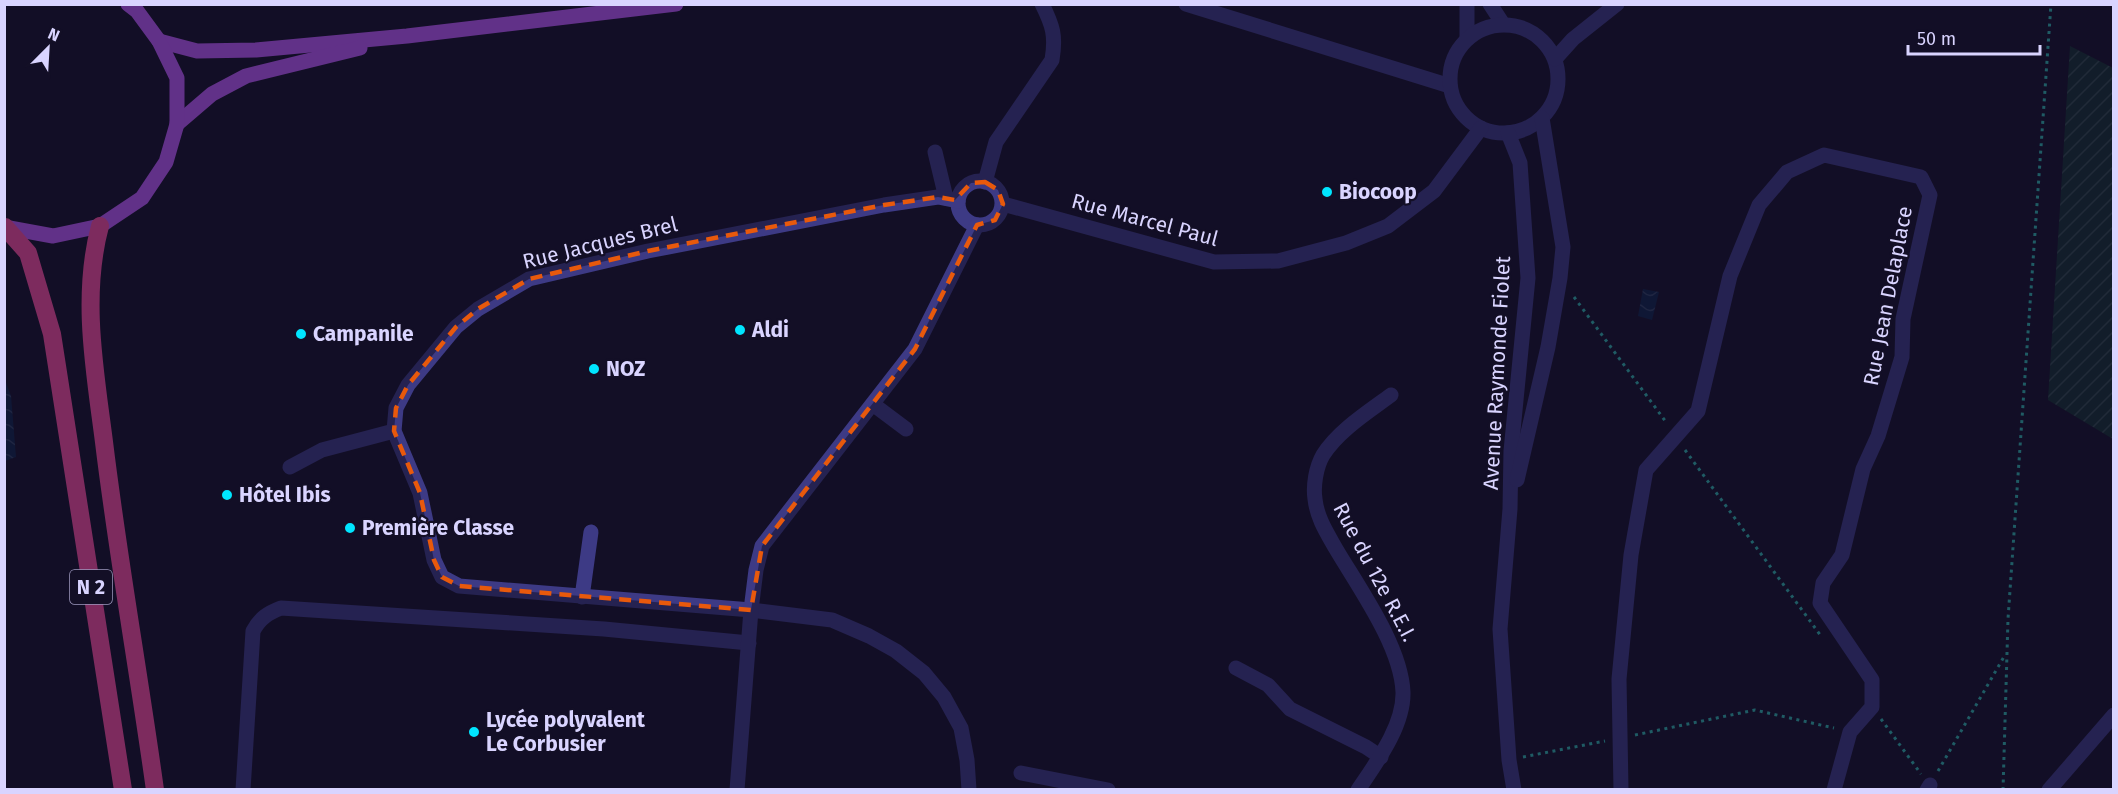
<svg xmlns="http://www.w3.org/2000/svg" width="2118" height="794" font-family="'Fira Sans',sans-serif">
<defs>
<pattern id="garden-furrows" width="10" height="10" patternUnits="userSpaceOnUse" patternTransform="scale(1.5)"><rect width="10" height="10" fill="#12302f"/><path d="M-1 1l2-2M0 10L10 0M9 11l2-2" fill="none" stroke="#344d4e"/></pattern>
<pattern id="water-waves" width="16" height="10" patternUnits="userSpaceOnUse" patternTransform="scale(1.5)"><rect width="16" height="10" fill="#0c2248"/><path d="M0 5q4-4 8 0t8 0" fill="none" stroke="#2f4163"/></pattern>
</defs>
<rect width="100%" height="100%" fill="#130f26"/>
<polygon fill="url(#garden-furrows)" points="2070,46 2113,68 2113,439 2048,400"/>
<g fill="url(#water-waves)">
<polygon points="1643,289 1659,292 1652,320 1638,316"/>
<polygon points="5,380 11,396 16,457 5,461"/>
</g>
<g fill="none" stroke-linecap="round" stroke-linejoin="round">
<g stroke="#2fb8b0" stroke-width="3" stroke-dasharray="3 4.5" stroke-linecap="butt">
<polyline points="1574,297 1666,422"/>
<polyline points="1685,450 1821,636"/>
<polyline points="1881,719 1921,774"/>
<polyline points="1635,735 1755,710 1834,728"/>
<polyline points="1523,757 1605,741"/>
<polyline points="1938,771 2005,655"/>
<polyline points="2003,790 2008,619 2051,4"/>
</g>
<g stroke="#3d3a85" stroke-width="15">
<polyline points="1186,4 1450,86"/>
<polyline points="1467,4 1467,39"/>
<polyline points="1490,4 1503,24"/>
<circle cx="1504" cy="79" r="54"/>
<polyline points="1555,59 1573,39 1617,4"/>
<polyline points="1508,133 1520,163 1528,278 1511,451 1510,509 1500,629 1509,760 1514,790"/>
<polyline points="935,152 946,198"/>
<circle cx="980" cy="203" r="22"/>
<path d="M985,182l11,-40 56,-82c4,-24 1,-34 -10,-56"/>
<polyline points="958,201 938,197 884,205 648,251 529,279 478,309 456,327 408,385 396,408 394,431 420,493 434,560 442,577 459,586 751,610 832,620 869,636 896,651 924,673 944,697 961,728 967,760 969,790"/>
<polyline points="1003,204 1214,262 1278,261 1346,243 1388,226 1434,191 1481,128"/>
<polyline points="874,405 906,429"/>
<polyline points="290,467 322,450 394,431"/>
<polyline points="1517,480 1548,347 1560,278 1563,247 1542,118"/>
<polyline points="582,597 591,532"/>
<polyline points="1236,668 1268,685 1290,709 1366,747 1381,757"/>
<polyline points="1021,773 1108,790"/>
<path d="M243,790l10,-159c7,-13 15,-18 28,-23l323,21 145,14"/>
<polyline points="737,790 751,610 756,570 762,546 915,349 977,225"/>
<path d="M1358,790c18,-27 46,-64 45,-98 -2,-46 -44,-104 -67,-143 -9,-16 -19,-31 -21,-50 -2,-13 1,-32 8,-44 15,-24 45,-43 68,-60"/>
<polyline points="1621,790 1619,679 1631,555 1646,470 1698,411 1730,276 1759,205 1787,172 1824,155 1921,177 1930,195 1903,319 1902,357 1878,436 1863,469 1842,555 1823,583 1820,603 1872,680 1872,707 1850,732 1834,790"/>
<polyline points="1927,790 1930,785"/>
<polyline points="2049,790 2114,715"/>
</g>
<g stroke="#c25bff" stroke-width="15">
<polyline points="159,41 197,51 256,50 407,36 676,4"/>
<polyline points="177,124 212,94 246,76 360,48"/>
<polyline points="4,227 53,236 100,226 142,198 166,162 177,124 177,78 159,41 137,11 128,4"/>
</g>
<g stroke="#ff4fa3" stroke-width="18">
<path d="M100,226c-19,71 -5,145 4,216 14,116 35,232 51,348"/>
<polyline points="5,227 28,253 52,334 123,790"/>
</g>
</g>
<path d="M0 0H2118V794H0ZM985,182l13,8 5,14 -8,16 -18,5 -62,124 -153,197 -11,64 -292,-24 -17,-9 -8,-17 -14,-67 -26,-62 2,-23 12,-23 48,-58 22,-18 51,-30 119,-28 236,-46 54,-8 17,3 16,-17z" fill="#130f26" fill-opacity=".55" fill-rule="evenodd"/>
<path fill="none" stroke="#e8590c" stroke-width="4.5" stroke-dasharray="12 8" stroke-linejoin="round" d="M985,182l13,8 5,14 -8,16 -18,5 -62,124 -153,197 -11,64 -292,-24 -17,-9 -8,-17 -14,-67 -26,-62 2,-23 12,-23 48,-58 22,-18 51,-30 119,-28 236,-46 54,-8 17,3 16,-17z"/>
<g fill="#00e5ff" stroke="#130f26" stroke-width="2">
<circle cx="1327" cy="192" r="6"/>
<circle cx="740" cy="330" r="6"/>
<circle cx="301" cy="334" r="6"/>
<circle cx="594" cy="369" r="6"/>
<circle cx="227" cy="495" r="6"/>
<circle cx="350" cy="528" r="6"/>
<circle cx="474" cy="732" r="6"/>
</g>
<g text-anchor="middle" stroke-width="4.5" stroke-linejoin="round" paint-order="stroke">
<rect fill="#130f26" stroke="#9e99be" stroke-width="1.5" x="70" y="570" width="42" height="34" rx="4.5"/>
<g font-size="20" font-weight="bold" fill="#d9d4ff">
<text x="91" y="594">N 2</text>
</g>
<g font-size="21" font-weight="bold" fill="#d9d4ff" stroke="#130f26" text-anchor="start">
<text x="1339" y="199">Biocoop</text>
<text x="752" y="337">Aldi</text>
<text x="313" y="341">Campanile</text>
<text x="606" y="376">NOZ</text>
<text x="239" y="502">Hôtel Ibis</text>
<text x="362" y="535">Première Classe</text>
<text x="486" y="727">Lycée polyvalent<tspan x="486" dy="24">Le Corbusier</tspan></text>
</g>
<g font-size="21" fill="#d9d4ff" stroke="#130f26">
<text transform="translate(1145 220) rotate(15)" y="7">Rue Marcel Paul</text>
<text transform="translate(600 243) rotate(-14)" y="7">Rue Jacques Brel</text>
<text transform="translate(1888 296) rotate(-79)" y="7">Rue Jean Delaplace</text>
<text transform="translate(1497 373) rotate(-87)" y="7">Avenue Raymonde Fiolet</text>
<text transform="translate(1375 572) rotate(62)" y="7">Rue du 12e R.E.I.</text>
</g>
</g>
<rect width="2118" height="794" fill="none" stroke="#d9d4ff" stroke-width="12"/>
<g transform="translate(48 48) rotate(24)" stroke="#130f26" stroke-width="4.5" paint-order="stroke">
<path d="M0-4.5L10 22L0 15L-10 22Z" fill="#d9d4ff"/>
<text y="-9" font-size="16" font-weight="bold" text-anchor="middle" fill="#d9d4ff">N</text>
</g>
<path d="M1908 45v9h132v-9" fill="none" stroke="#d9d4ff" stroke-width="3"/>
<text x="1917" y="45" font-size="18" fill="#d9d4ff" stroke="#130f26" stroke-width="4.5" paint-order="stroke">50 m</text>
</svg>
